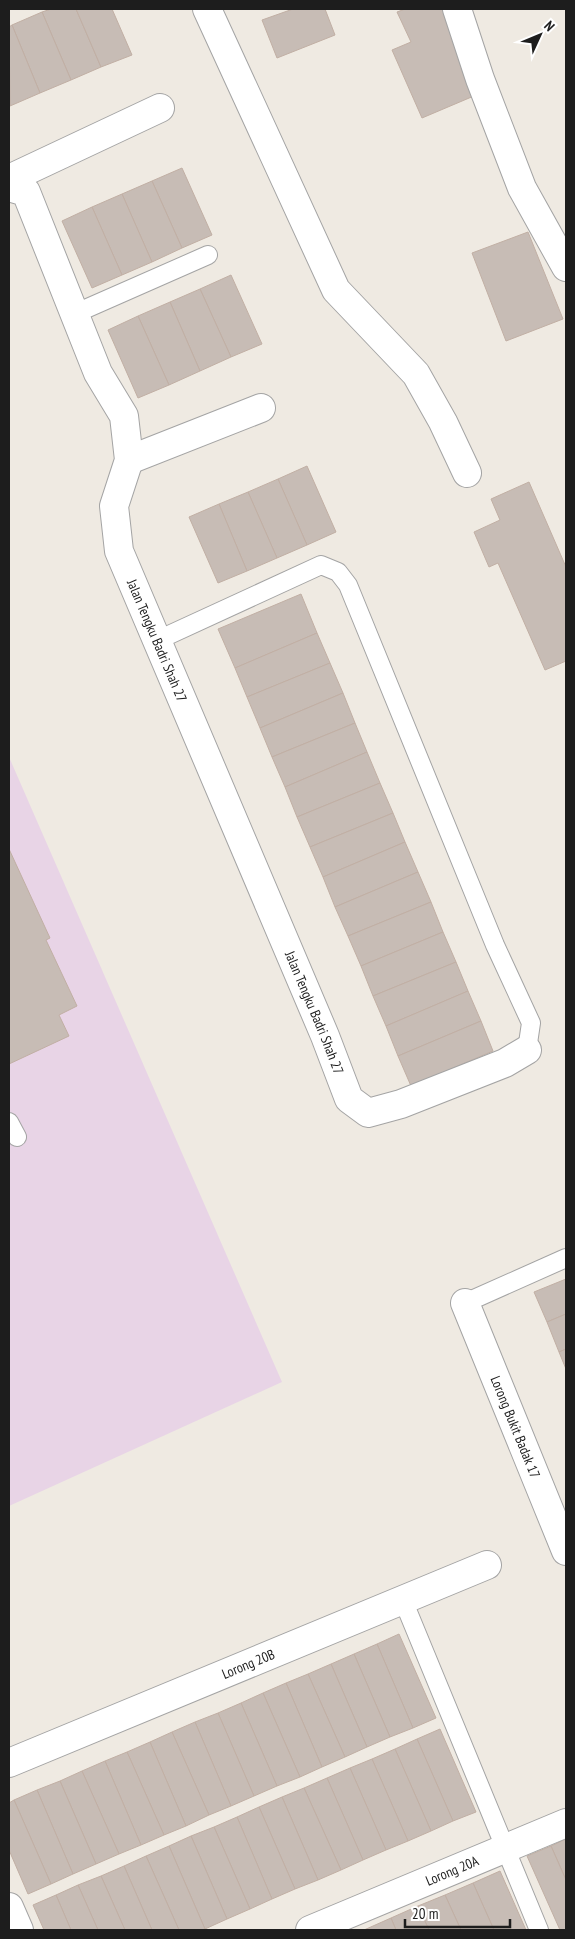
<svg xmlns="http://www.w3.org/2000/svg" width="575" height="1939" font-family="'PT Sans Narrow',sans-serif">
<rect width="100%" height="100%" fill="#efeae2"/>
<polygon fill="#e8d4e6" points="9,757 282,1382 9,1506"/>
<g fill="#c7bcb5" stroke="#c1afa4">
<polygon points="51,9 76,9 101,67 71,80 42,12"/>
<polygon points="76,9 112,9 132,55 101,67"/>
<polygon points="293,9 325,9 335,35 277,58 262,20"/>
<polygon points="405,9 452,9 488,90 422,118 392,50 411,42 397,12"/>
<polygon points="42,12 71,80 40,93 12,25"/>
<polygon points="12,25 40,93 10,106 9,27"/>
<polygon points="182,168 212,235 182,248 152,181"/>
<polygon points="152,181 182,248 152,262 122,194"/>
<polygon points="122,194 152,262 122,275 92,207"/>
<polygon points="92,207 122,275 92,288 62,221"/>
<polygon points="528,232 563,319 506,341 472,253"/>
<polygon points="231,275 262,344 231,357 200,289"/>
<polygon points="200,289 231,357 200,371 170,302"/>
<polygon points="170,302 200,371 169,385 138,316"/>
<polygon points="138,316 169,385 138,398 108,330"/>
<polygon points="307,466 336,532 307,545 278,479"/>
<polygon points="278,479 307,545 277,558 248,492"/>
<polygon points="529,482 566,567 566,661 545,670 498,563 489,567 474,532 500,520 491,499"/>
<polygon points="248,492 277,558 247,571 219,504"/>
<polygon points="219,504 247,571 218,583 189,517"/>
<polygon points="301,594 317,633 235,668 218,629"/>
<polygon points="317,633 330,663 247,697 235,668"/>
<polygon points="330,663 343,693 260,728 247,697"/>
<polygon points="343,693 355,723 272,757 260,728"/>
<polygon points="355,723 367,752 285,787 272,757"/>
<polygon points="367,752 380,783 297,817 285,787"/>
<polygon points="380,783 393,813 310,847 297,817"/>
<polygon points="393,813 405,842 323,877 310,847"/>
<polygon points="405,842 418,872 335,907 323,877"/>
<polygon points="9,849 50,938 46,940 77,1006 59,1015 69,1036 9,1064"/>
<polygon points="418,872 431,902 348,936 335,907"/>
<polygon points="431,902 443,932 361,966 348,936"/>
<polygon points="443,932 456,962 373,996 361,966"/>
<polygon points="456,962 468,991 386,1026 373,996"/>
<polygon points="468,991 481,1021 398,1056 386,1026"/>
<polygon points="481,1021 493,1051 411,1086 398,1056"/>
<polygon points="566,1279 566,1314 547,1322 534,1292"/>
<polygon points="566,1314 566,1349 559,1352 547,1322"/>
<polygon points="566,1349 566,1369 559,1352"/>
<polygon points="399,1634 436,1718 413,1728 377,1644"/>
<polygon points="377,1644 413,1728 390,1737 354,1654"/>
<polygon points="354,1654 390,1737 367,1747 331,1664"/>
<polygon points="331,1664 367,1747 345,1757 308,1674"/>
<polygon points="308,1674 345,1757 322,1767 286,1683"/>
<polygon points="286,1683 322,1767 300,1777 263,1693"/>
<polygon points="263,1693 300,1777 277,1786 241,1703"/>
<polygon points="241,1703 277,1786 254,1796 218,1713"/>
<polygon points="218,1713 254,1796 231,1806 195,1722"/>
<polygon points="195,1722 231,1806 209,1815 172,1732"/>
<polygon points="440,1729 476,1812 453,1821 417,1739"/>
<polygon points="172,1732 209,1815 186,1826 150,1742"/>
<polygon points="417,1739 453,1821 431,1831 395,1749"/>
<polygon points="150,1742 186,1826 164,1835 127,1752"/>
<polygon points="395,1749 431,1831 408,1841 372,1759"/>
<polygon points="127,1752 164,1835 141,1845 105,1761"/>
<polygon points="372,1759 408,1841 386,1850 350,1768"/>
<polygon points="105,1761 141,1845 119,1854 82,1771"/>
<polygon points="350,1768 386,1850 363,1860 327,1778"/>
<polygon points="82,1771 119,1854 96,1864 60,1781"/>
<polygon points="327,1778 363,1860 341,1870 304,1788"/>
<polygon points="60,1781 96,1864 73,1874 37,1790"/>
<polygon points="304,1788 341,1870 318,1880 282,1797"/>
<polygon points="37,1790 73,1874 51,1884 14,1800"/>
<polygon points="282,1797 318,1880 295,1889 259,1807"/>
<polygon points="14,1800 51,1884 28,1894 9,1850 9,1803"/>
<polygon points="259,1807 295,1889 272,1899 237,1817"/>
<polygon points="237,1817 272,1899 250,1909 214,1827"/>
<polygon points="214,1827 250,1909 227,1919 191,1836"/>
<polygon points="191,1836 227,1919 205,1929 169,1846"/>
<polygon points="566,1839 566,1880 551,1846"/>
<polygon points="169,1846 205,1929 201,1930 179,1930 146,1856"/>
<polygon points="551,1846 566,1880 566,1930 560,1930 527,1856"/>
<polygon points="146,1856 179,1930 152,1930 124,1866"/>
<polygon points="124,1866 152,1930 125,1930 101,1876"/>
<polygon points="500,1871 526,1930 494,1930 473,1883"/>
<polygon points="101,1876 125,1930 98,1930 78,1885"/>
<polygon points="473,1883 494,1930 461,1930 445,1895"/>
<polygon points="78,1885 98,1930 71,1930 56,1895"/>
<polygon points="56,1895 71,1930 44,1930 33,1905"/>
<polygon points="445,1895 461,1930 429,1930 418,1906"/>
<polygon points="418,1906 429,1930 396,1930 391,1918"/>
<polygon points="391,1918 396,1930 364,1930"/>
</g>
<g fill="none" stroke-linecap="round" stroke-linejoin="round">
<g stroke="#a4a4a4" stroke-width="20">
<g id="service">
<polyline points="74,314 208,255"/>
<polyline points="158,640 321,565 338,572 348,585 495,945 531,1023 527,1050"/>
<polyline points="9,1122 17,1137"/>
<polyline points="465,1303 566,1258"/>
<polyline points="403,1600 539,1930"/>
</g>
</g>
<g stroke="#a4a4a4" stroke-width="30">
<g id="minor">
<polyline points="207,9 336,290 416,374 443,422 467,473"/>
<polyline points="457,9 480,79 522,188 566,267"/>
<polyline points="9,179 160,108"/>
<path id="s1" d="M9,187l17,5 72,181 26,43 5,44 -15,46 5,45 206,485 24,63 19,14 33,-9 104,-41 22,-13"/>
<polyline points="129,460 261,408"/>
<path id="s2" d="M465,1303l101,248"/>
<path id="s3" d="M9,1763l478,-198"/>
<polyline points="9,1907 19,1930"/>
<path id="s4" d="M310,1930l256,-107"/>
</g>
</g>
<use href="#service" stroke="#fff" stroke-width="18"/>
<use href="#minor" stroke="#fff" stroke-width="28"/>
</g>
<g text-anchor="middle" stroke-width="5" stroke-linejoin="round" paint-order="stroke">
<g font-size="14" fill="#1d1d1d" stroke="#fff">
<text dy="5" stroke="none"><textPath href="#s1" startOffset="498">Jalan Tengku Badri Shah 27</textPath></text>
<text dy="5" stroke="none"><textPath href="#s1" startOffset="902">Jalan Tengku Badri Shah 27</textPath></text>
<text dy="5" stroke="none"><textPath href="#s2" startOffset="134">Lorong Bukit Badak 17</textPath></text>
<text dy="5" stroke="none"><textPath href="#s3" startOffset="259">Lorong 20B</textPath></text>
<text dy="5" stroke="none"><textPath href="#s4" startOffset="154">Lorong 20A</textPath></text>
</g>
</g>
<rect width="575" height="1939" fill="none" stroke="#1d1d1d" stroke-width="20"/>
<g transform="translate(540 35) rotate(46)" stroke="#ffffff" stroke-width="4" paint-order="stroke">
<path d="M0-4L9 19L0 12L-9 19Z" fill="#1d1d1d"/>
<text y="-8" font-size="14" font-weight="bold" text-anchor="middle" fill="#1d1d1d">N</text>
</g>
<path d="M405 1919v8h105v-8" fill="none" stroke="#1d1d1d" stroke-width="2.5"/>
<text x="412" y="1919" font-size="15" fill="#1d1d1d" stroke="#ffffff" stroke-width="4" paint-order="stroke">20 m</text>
</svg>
